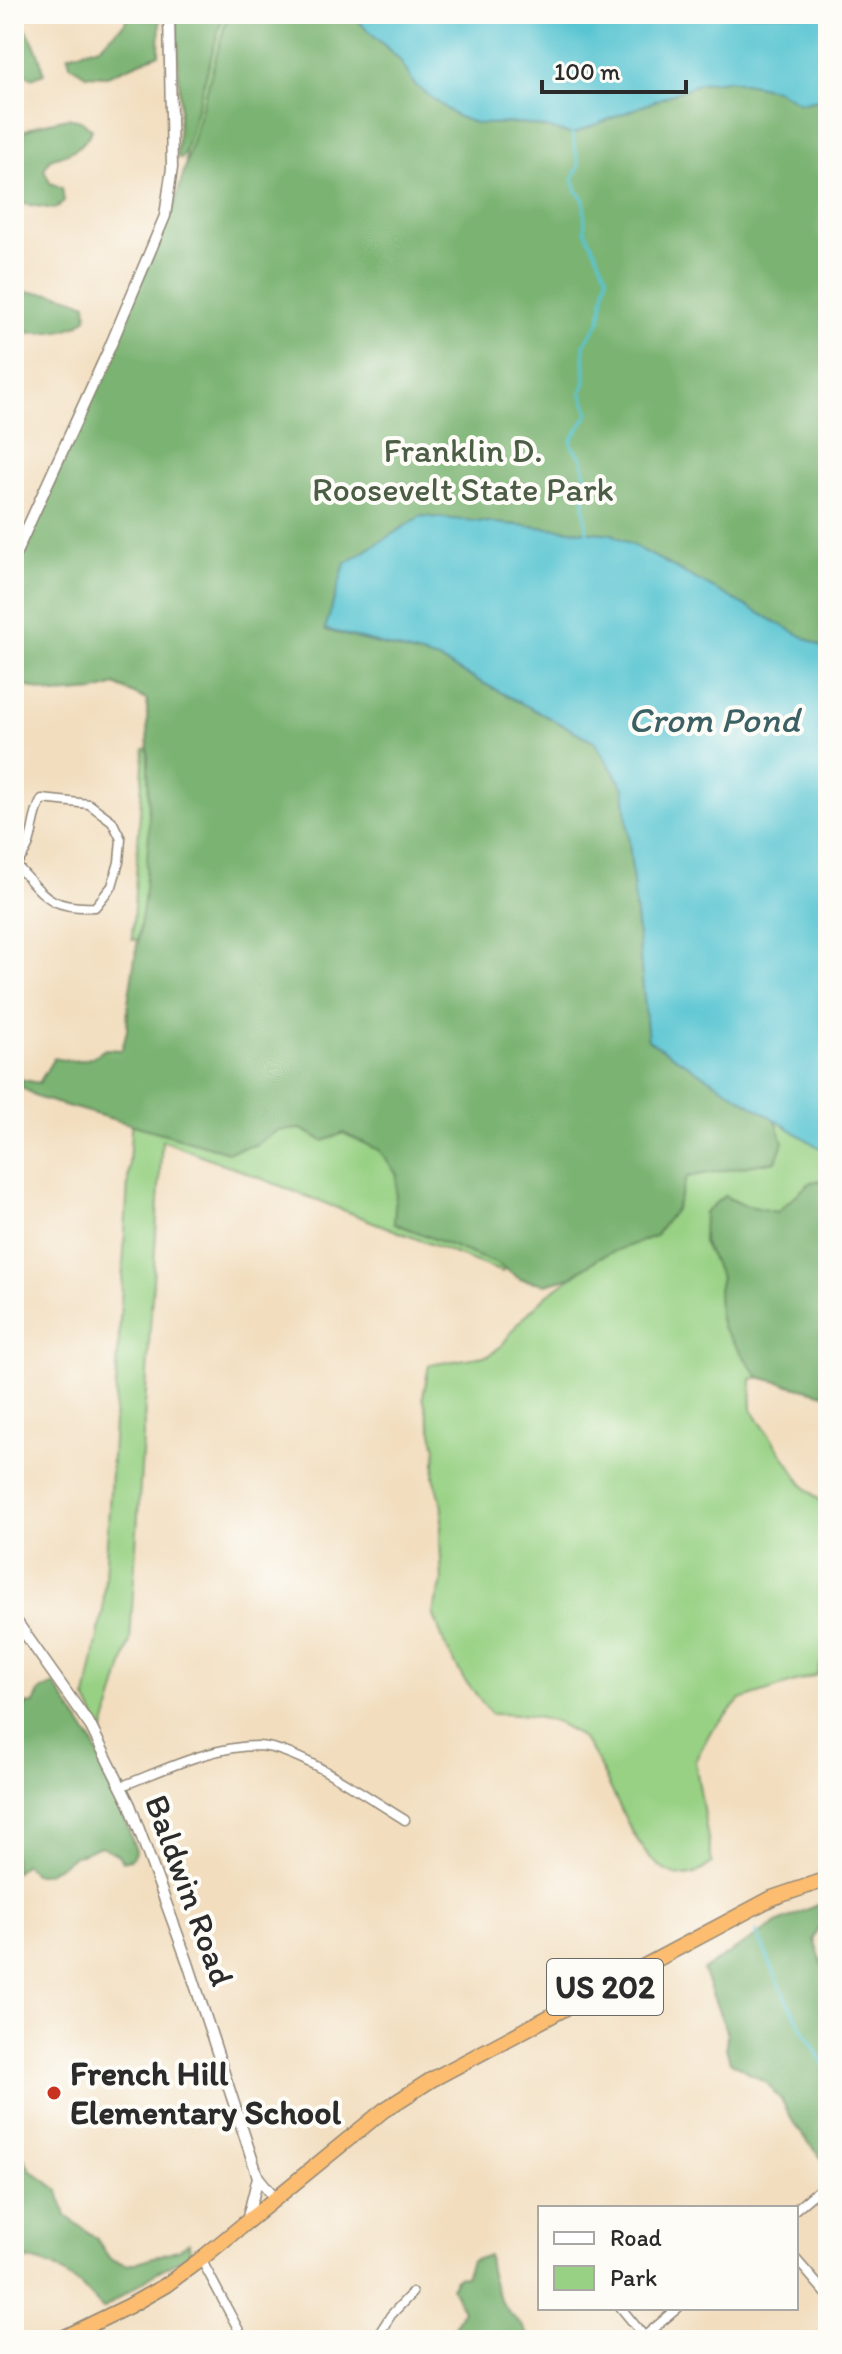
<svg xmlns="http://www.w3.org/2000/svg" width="842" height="2354" font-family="Itim,sans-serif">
<rect width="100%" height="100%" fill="#fdfcf7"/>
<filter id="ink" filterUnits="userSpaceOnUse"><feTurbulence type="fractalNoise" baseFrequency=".0125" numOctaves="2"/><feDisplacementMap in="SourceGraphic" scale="16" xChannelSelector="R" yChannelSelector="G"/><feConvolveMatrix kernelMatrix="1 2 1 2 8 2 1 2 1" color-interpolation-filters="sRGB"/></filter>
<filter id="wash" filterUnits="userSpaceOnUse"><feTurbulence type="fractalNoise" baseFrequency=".006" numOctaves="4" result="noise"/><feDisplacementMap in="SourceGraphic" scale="32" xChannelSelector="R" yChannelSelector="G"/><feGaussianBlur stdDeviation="1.8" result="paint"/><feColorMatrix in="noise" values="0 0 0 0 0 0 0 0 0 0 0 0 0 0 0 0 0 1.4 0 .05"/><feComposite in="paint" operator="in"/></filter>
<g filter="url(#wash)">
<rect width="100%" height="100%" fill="#f2debf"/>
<path fill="#98d184" stroke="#627e58" stroke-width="2" d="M185,14h643v1355l-53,5 -24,5 1,31 53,77 23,21v136l-11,31 -77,25 -29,31 -16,30 17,102c-6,4 -14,11 -21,12 -53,12 -80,-106 -108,-135 -23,-24 -62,-26 -92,-26l-28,-36 -18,-33 -12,-32 9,-31 -2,-44 3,-31 -9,-30 2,-29 -13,-51 6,-32 61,-10 12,-10 16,-22 29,-28 53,-38 -68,-34 -30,49 -340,-132 -32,501 -27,93 -17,-36 17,-88 39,-668 -10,-3 12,-190h11l31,-516z"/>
<g fill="#7ab372" stroke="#526f4e" stroke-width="2">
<polygon points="127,14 160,14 159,54 107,76 86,75 70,65 68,55 100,46 125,23"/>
<polygon points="176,14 223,14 185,152 181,159 177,156 180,101"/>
<path d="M228,14h123l48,45 16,26 62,39 47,-1 48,11 128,-51 29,-3 46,9 25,14 28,-4v553l-216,-118 -191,-18 -76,48 -20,66 114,30 155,81 30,47 24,252 128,80 7,22 -7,19 -89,16 -11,31 -21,28 -55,21 -29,20 -25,7 -26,-5 -23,-15 -103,-41 3,-48 -18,-25 -36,-17 -19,8 -23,-12 -24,2 -22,14 -27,7 -189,-54 -25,-16v-4l25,5 15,-25c21,5 34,4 51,-9l17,1 5,-20 1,-28 16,-101 5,-68 -2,-133 -32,-15 -19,6 -41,3 -41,-11v-113l160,-363z"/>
<path d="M14,16c16,13 25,37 30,57l-12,5 -18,-11z"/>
<path d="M68,118l13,3 11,8c-9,20 -22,24 -42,30l-6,11 6,13 12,5 2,14 -10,7 -30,-5 -10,-5v-64l27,-11z"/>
<path d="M28,292c21,1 39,2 58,12l1,14c-19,18 -48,14 -73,15v-38z"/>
<polygon points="828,1179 828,1395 759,1377 722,1327 719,1315 718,1289 721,1277 703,1242 704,1213 724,1196 744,1205 777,1212 811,1182"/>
<polygon points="54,1684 93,1743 110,1778 136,1851 131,1859 123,1861 117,1854 101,1846 75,1856 46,1874 35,1874 25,1864 14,1873 14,1727 22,1720 26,1704 34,1704 39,1692"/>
<path d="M828,1900c0,16 -8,25 -14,39l10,30 4,3v194l-32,-39 -15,-27 -15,-17 -36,-22 -4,-13 1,-15 -24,-63 76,-48z"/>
<polygon points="14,2146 21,2152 30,2169 59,2191 66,2216 96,2238 110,2259 128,2265 177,2250 189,2243 190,2255 157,2272 103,2309 81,2286 54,2267 28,2259 14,2270"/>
<path d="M488,2255c2,21 6,37 19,55 9,12 17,13 23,30h-81l14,-30 -12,-22 6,-11 8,-1 6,-15z"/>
</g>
<g fill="#59c5d2" stroke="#42787e" stroke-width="2">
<polygon points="351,14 828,14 828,99 800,103 775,89 729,80 700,83 572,134 524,123 477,124 456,116 415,85 399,59"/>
<polygon points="421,516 612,534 828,650 828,1153 648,1040 624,788 594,741 439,660 325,629 345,564"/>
</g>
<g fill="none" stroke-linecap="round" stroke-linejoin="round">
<g stroke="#59c5d2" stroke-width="3">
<polyline points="572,134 579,166 573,178 577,191 584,200 585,230 607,275 600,321 584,344 585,382 581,392 589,413 571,441 573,448 582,458 585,475 583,494 587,532"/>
<polyline points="756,1931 787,2001 828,2072"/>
</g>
</g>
</g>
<g filter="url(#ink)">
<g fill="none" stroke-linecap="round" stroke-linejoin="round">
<g stroke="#8e8475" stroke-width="11">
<g id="minor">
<path d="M14,863c30,31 33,46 81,44l17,-21 7,-24 2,-23 -9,-18 -23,-17 -47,-5c-14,25 -4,44 -27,65"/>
<path d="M122,1786c42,-16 89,-40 136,-40 40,1 112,53 147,74"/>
<polyline points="796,2209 827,2183"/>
<polyline points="201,2259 244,2340"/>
<polyline points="796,2259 828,2296"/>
<polyline points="621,2308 644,2336"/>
<polyline points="375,2340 391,2315 412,2293"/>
<polyline points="640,2340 678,2308"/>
</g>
</g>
<g stroke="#8e8475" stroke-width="13">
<g id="tertiary">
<polyline points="14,557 109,349 165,216 172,168 169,14"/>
<polyline points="14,1618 91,1727 130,1805 188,1963 258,2177 275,2198"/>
<polyline points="247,2221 258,2177"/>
</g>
</g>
<g stroke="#8e8475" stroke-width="17">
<polyline id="trunk" points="59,2340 129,2306 166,2285 201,2259 384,2110 431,2080 772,1898 828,1879"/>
</g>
<use href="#minor" stroke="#fff" stroke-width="8"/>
<use href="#tertiary" stroke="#fff" stroke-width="10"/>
<use href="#trunk" stroke="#fcbd6f" stroke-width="14"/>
</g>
</g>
<circle fill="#c8321e" stroke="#fdfcf7" stroke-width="3" cx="54" cy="2093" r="8"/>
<g text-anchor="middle" stroke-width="8" stroke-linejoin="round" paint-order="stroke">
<rect fill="#fdfcf7" stroke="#6a6a68" stroke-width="2" x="547" y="1959" width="116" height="56" rx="6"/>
<g font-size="32" font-weight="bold" fill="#2b2b2b">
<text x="605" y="1998">US 202</text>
</g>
<g font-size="34" fill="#4c5d46" stroke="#fdfcf7">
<text x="463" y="462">Franklin D.<tspan x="463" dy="39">Roosevelt State Park</tspan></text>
</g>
<g font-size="34" fill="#2b2b2b" stroke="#fdfcf7">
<text transform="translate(190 1890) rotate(70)" y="12">Baldwin Road</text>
</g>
<g font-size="34" font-weight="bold" fill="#2b2b2b" stroke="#fdfcf7" text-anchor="start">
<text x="70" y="2085">French Hill<tspan x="70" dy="39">Elementary School</tspan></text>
</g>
<g font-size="36" font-style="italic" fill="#3b6165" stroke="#fdfcf7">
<text x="714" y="732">Crom Pond</text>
</g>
</g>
<rect width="842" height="2354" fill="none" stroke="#fdfcf7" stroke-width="48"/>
<rect x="538" y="2206" width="260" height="104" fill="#fdfcf7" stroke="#a9a8a5" stroke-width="2"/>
<rect x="554" y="2232" width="40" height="12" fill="#ffffff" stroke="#a9a8a5" stroke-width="2"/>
<text x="610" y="2246" font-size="24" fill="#2b2b2b">Road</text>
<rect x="554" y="2266" width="40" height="24" fill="#98d184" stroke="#a9a8a5" stroke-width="2"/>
<text x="610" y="2286" font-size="24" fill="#2b2b2b">Park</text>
<path d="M542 80v12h144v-12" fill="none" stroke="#2b2b2b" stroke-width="4"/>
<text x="554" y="80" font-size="24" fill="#2b2b2b" stroke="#fdfcf7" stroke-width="6" paint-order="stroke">100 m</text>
</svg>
